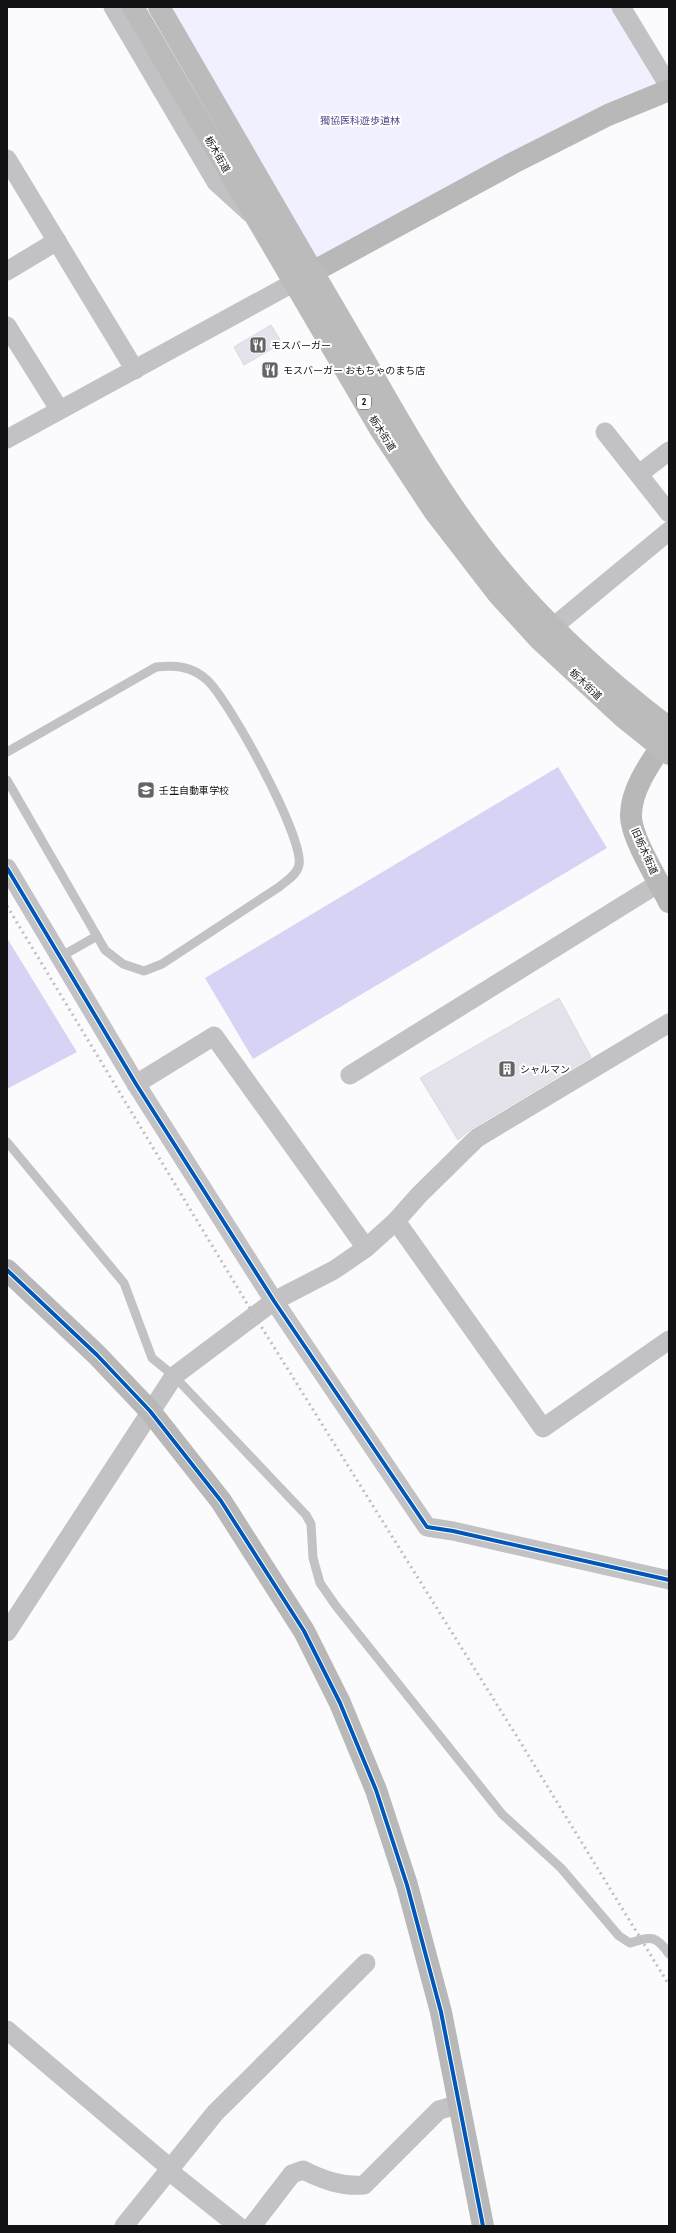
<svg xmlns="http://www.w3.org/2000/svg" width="676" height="2233" font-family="'Roboto Condensed','Noto Sans JP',sans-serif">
<rect width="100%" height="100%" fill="#fbfbfd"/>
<polygon fill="#f1f0fe" points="172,7 617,7 669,86 312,271"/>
<g fill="#d7d3f4">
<polygon points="558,767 607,848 253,1059 205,978"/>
<polygon points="7,938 77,1052 7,1089"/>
</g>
<g fill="#e4e3eb" stroke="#dadadd">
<polygon points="271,325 282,343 244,365 234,347"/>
<polygon points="559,998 591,1057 471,1129 458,1140 420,1078"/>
</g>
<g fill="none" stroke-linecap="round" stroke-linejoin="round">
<g stroke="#c2c2c4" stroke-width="9">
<path d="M7,752l149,-85c19,-2 36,-1 51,13 22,20 97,157 92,185 -2,10 -13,16 -20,22l-117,77 -18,7 -21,-7 -18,-14 -98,-170"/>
<polyline points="60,957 97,936"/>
<path d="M7,1142l117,141 28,75 22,18 132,139 5,9 2,34 7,25 16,23 166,208 59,54 58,68 11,7c21,-7 26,-8 39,11"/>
</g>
<g stroke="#c2c2c4" stroke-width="19">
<polyline points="113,7 216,182 250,213"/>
<polyline points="621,7 669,86"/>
<polyline points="7,159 135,370"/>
<polyline points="7,271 57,241"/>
<polyline points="7,326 59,409"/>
<polyline points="605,432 669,513"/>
<polyline points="7,439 293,283"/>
<polyline points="639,474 669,451"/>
<polyline points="553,627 669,531"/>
<polyline points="7,868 136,1084 274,1301 427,1527 453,1531 669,1580"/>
<polyline points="350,1075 659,883"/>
<polyline points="136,1084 214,1036 366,1248"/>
<polyline points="396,1221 543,1428 669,1340"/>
<polyline points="7,1632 174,1376 274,1301 334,1270 366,1248 396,1221 419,1195 477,1138 669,1023"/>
<polyline points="7,2030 170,2168 174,2175 238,2226"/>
<polyline points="124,2226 215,2113 366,1963"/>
<path d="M252,2226l40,-52 11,-4c20,10 39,17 61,15l75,-75 21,-6"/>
</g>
<g stroke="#b8b8b9" stroke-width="22">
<polyline points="296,281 513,163 608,115 669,90"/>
<path d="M669,735c-15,23 -38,52 -38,80 -1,21 28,67 38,87"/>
<polyline points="7,1270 97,1355 150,1411 221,1501 304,1631 340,1703 376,1790 407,1885 441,2012 483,2226"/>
</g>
<g stroke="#bbbbbc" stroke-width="22">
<polyline points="133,7 380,429 434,511 498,594 540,640 623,717 669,754"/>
<path d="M159,7c65,112 130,225 196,337 40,69 79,141 128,204 53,69 118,128 186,180"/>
</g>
<polyline stroke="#bfbfc1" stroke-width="3" stroke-dasharray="2 4" stroke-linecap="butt" points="7,906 254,1315 519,1740 669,1985"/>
<g stroke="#fff" stroke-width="6">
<g id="cycleway">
<polyline points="7,868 136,1084 274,1301 427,1527 453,1531 669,1580"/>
<polyline points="7,1270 97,1355 150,1411 221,1501 304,1631 340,1703 376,1790 407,1885 441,2012 483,2226"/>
</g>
</g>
<use href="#cycleway" stroke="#0057b8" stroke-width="4"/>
</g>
<defs>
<g id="restaurant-square" transform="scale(0.9)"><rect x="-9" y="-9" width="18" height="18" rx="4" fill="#646366" stroke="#fff"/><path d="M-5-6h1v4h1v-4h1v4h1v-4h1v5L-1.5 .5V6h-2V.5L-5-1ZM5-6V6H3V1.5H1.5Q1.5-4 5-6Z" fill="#fff"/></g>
<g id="school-square" transform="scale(0.9)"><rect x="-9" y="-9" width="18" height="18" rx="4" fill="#646366" stroke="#fff"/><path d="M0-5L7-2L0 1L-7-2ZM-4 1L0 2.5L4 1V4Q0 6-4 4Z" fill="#fff"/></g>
<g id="building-square" transform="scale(0.9)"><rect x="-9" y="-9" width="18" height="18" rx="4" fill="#646366" stroke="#fff"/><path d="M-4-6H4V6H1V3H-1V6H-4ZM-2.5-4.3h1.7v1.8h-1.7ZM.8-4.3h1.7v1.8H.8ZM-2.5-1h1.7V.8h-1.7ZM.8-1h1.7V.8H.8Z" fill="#fff"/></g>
</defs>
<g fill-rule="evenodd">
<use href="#restaurant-square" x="258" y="345"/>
<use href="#restaurant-square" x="270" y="370"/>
<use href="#school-square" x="146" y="790"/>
<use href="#building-square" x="507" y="1069"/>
</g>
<g text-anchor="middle" stroke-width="4" stroke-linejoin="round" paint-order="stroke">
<rect fill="#fff" stroke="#59585a" stroke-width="1" x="357" y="395" width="14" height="14" rx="3"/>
<g font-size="9" font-weight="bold" fill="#121114">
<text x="364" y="405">2</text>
</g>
<g font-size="10" fill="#55468d" stroke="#fff">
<text x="360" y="124">獨協医科遊歩道林</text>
</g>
<g font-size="10" fill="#121114" stroke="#fff">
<text transform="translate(218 154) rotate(60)" y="4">栃木街道</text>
<text transform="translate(383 433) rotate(58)" y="4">栃木街道</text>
<text transform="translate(586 684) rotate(43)" y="4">栃木街道</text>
<text transform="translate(645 851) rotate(66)" y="4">旧栃木街道</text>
</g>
<g font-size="10" fill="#121114" stroke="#fff" text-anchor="start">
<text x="271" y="349">モスバーガー</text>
<text x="283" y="374">モスバーガー おもちゃのまち店</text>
<text x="159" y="794">壬生自動車学校</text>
<text x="520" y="1073">シャルマン</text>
</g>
</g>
<rect width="676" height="2233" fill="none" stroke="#121114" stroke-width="16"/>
</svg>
